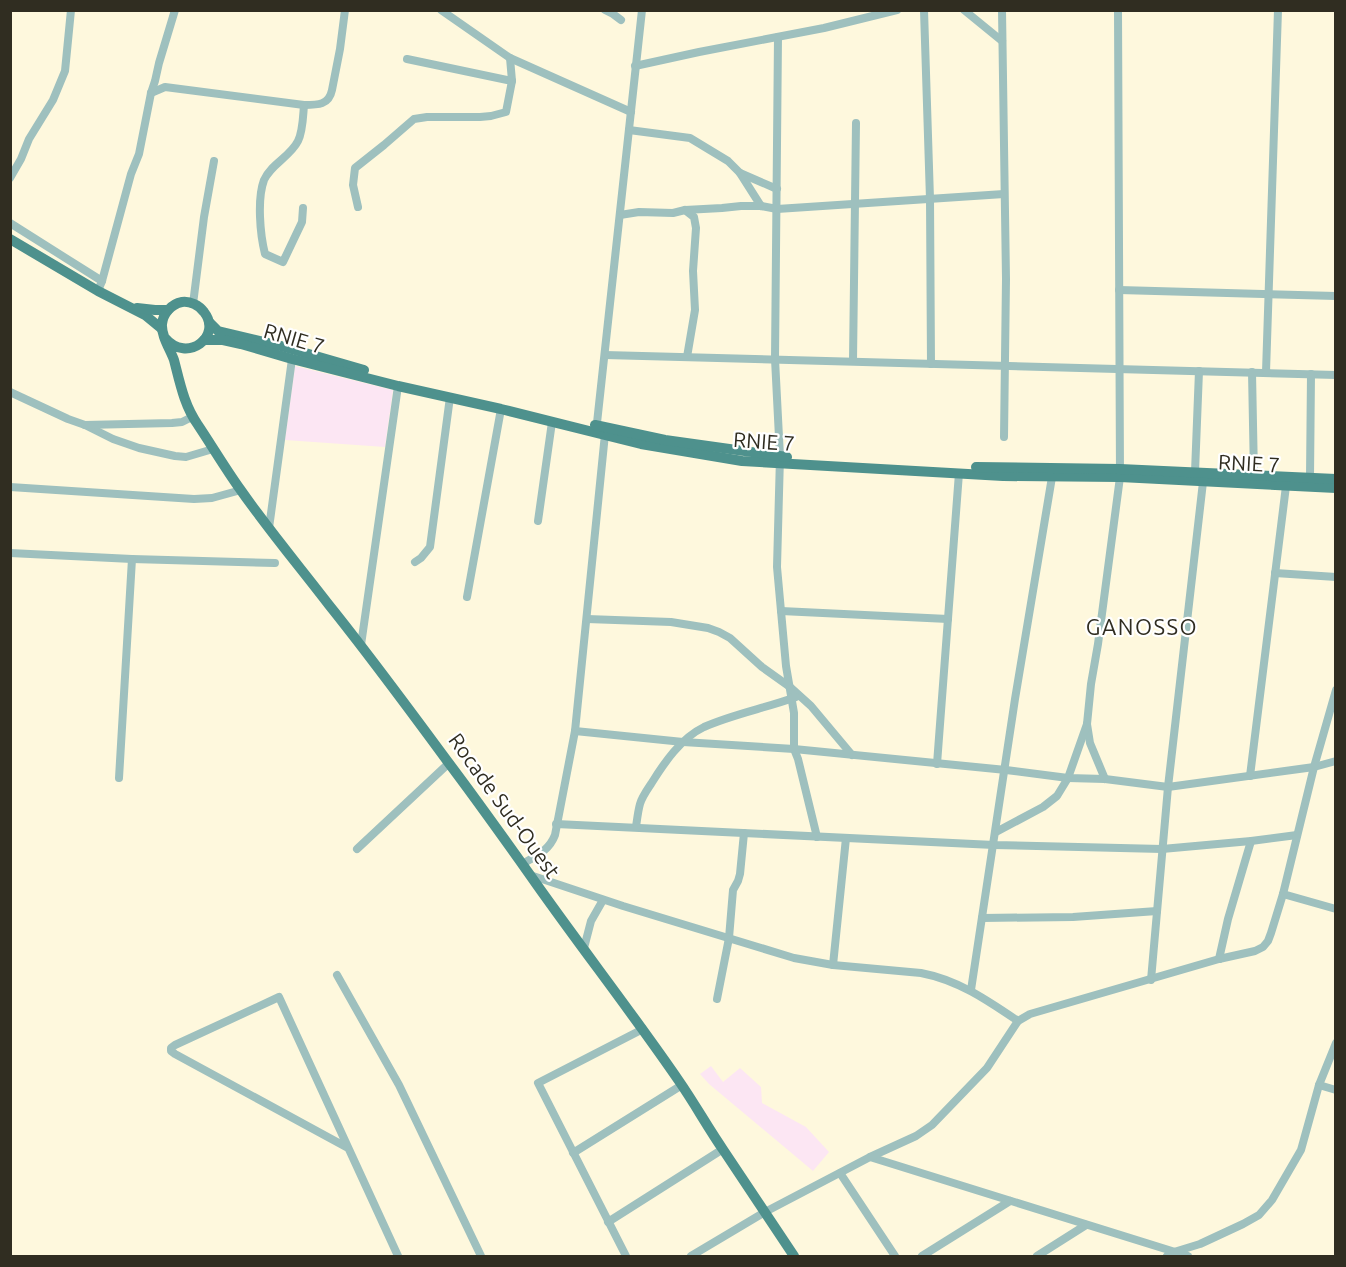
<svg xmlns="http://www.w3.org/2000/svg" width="1346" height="1267" font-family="Ubuntu,sans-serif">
<rect width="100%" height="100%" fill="#fef8dd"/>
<g fill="#fce6f3">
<polygon points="295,366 393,390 385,447 285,440"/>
<polygon points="711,1066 723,1082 740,1068 761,1087 762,1103 806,1127 829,1152 813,1171 709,1084 700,1074"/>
</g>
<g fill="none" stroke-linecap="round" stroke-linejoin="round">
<g stroke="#9ec0be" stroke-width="8">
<polyline points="441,10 510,58 631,112"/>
<polyline points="605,10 613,14 621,20"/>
<polyline points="924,10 930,199 931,364"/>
<polyline points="964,10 1002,41"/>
<polyline points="1002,10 1006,279 1004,437"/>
<polyline points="778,37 775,359 780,457 777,567 786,666 794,713 794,749 798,759 817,837"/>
<polyline points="407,59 512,81"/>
<polyline points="635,66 699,52 824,28 897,10"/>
<path d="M151,93l14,-6 139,18c14,0 25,0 28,-15l8,-41 5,-39"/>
<polyline points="629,130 690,138 728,161 740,173 777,189"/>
<polyline points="740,173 761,206"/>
<polyline points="10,178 21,159 29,139 53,100 65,71 71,10"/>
<polyline points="358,207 353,185 355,168 384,145 414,119 427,117 480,117 491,116 506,112 512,81 510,58"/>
<path d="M303,208l-1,14 -19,40 -18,-8c-5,-20 -8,-55 -1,-74 7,-16 26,-23 34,-39 5,-10 5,-25 6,-36"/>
<polyline points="685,210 694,217 696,228 693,271 695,310 687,357"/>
<polyline points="620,215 639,212 673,213 685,210 722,208 741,206 761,206 777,209 1004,194"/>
<polyline points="10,223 102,281"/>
<polyline points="1119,290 1336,296"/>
<polyline points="98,291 102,281 131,174 139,154 151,93 155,81 159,63 175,10"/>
<polyline points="193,304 204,217 214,161"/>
<polyline points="605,355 1336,375"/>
<polyline points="853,361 856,123"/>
<polyline points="1252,372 1254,476"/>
<polyline points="1266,372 1278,10"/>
<polyline points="10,392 68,419 85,425 113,439 139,448 175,456 186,457 213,449"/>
<polyline points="85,425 172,423 182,422 192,417"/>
<polyline points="596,432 642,10"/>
<polyline points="1195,472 1199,371"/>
<polyline points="1310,477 1311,374"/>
<polyline points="10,487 194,499 212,498 241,490"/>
<polyline points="538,521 552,422"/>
<polyline points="269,528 292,359"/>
<polyline points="10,553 132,559 275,563"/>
<polyline points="415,562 421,558 430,547 450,397"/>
<polyline points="1275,573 1336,577"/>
<polyline points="467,597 501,409"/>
<polyline points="781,611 948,619"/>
<polyline points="587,619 671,622 708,628 719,632 730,638 762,667 790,687 811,706 852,755"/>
<polyline points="361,645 398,386"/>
<polyline points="1087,724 1090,743 1105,779"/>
<polyline points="575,731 683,742 794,749 1006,770 1068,778 1105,779 1168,787 1314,767 1336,761"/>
<polyline points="937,764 959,473"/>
<polyline points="1250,776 1286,486"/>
<polyline points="119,778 132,559"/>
<polyline points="556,824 994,845 1162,849 1251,841 1297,835"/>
<path d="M636,827c1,-7 2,-16 4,-23 2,-7 7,-14 11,-20 13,-21 30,-46 53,-57 29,-13 62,-19 92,-30"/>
<polyline points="996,832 1043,807 1057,796 1068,778 1087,724 1091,684 1098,644 1120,477 1118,10"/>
<polyline points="357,849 449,763"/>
<path d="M522,864c14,-8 27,-13 33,-29l20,-104 30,-297"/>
<path d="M530,875l93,31 171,52 39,7 88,8c37,7 66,27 97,48"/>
<polyline points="1283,894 1336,909"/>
<polyline points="982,918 1073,917 1157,911"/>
<polyline points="584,948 591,921 603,900"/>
<polyline points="1219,959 1228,919 1251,841"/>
<polyline points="833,965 846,838"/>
<polyline points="337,975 399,1085 481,1256"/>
<polyline points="1151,980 1168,787 1203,482"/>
<polyline points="971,990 1015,699 1052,477"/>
<polyline points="717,999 729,938 733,890 738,881 740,874 744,833"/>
<polyline points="1319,1085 1336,1090"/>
<polyline points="348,1148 175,1054 171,1051 171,1048 175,1045 279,997 398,1256"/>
<polyline points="573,1153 682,1085"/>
<polyline points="870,1157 1188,1256"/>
<polyline points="840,1173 895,1256"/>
<polyline points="608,1222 723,1149"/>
<polyline points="626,1256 538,1083 643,1029"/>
<polyline points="691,1256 765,1212 870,1157 916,1136 932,1125 987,1068 1018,1021 1030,1014 1219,959 1255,951 1263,947 1268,941 1271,933 1283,894 1314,767 1336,690"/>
<polyline points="922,1256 1010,1201"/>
<polyline points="1037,1256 1086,1225"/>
<polyline points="1167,1256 1174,1252 1200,1244 1243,1224 1259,1215 1272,1200 1301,1150 1319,1085 1336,1043"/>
</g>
<g stroke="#4e918d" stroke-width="10">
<polyline points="10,239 98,291 145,315 162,329"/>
<polyline points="137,308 155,310 168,310"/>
<polyline points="209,322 218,331 281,346 364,370"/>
<path d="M165,338c22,26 58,-2 39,-26 -5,-7 -14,-11 -22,-10 -11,2 -19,12 -20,22 -1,12 8,25 12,36 6,23 10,45 24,65 14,21 27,43 42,64 28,40 59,77 89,116 41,51 80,104 119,157 28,37 55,75 82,113 49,70 101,136 149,206 16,23 29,47 45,70 23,35 47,70 70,105"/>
<polyline points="204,340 223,340 241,344 292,359 398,386 501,409 641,444 742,461 1003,476 1120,477 1336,488"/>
<polyline points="595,425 665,440 787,457"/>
<polyline points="976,467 1120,469 1336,479"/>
</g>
</g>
<g text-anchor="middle" stroke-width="4.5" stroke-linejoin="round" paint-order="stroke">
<g font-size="21" fill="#302d21" stroke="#fff">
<text transform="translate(294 339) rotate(16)" y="7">RNIE 7</text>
<text transform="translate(764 442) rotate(4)" y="7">RNIE 7</text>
<text transform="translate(1249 464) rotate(3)" y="7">RNIE 7</text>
<text transform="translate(504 806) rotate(54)" y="7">Rocade Sud-Ouest</text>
</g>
<g font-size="22" letter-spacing="1.5" fill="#302d21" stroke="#fff">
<text x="1142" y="635">GANOSSO</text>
</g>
</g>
<rect width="1346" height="1267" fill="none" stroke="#302d21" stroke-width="24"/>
</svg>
